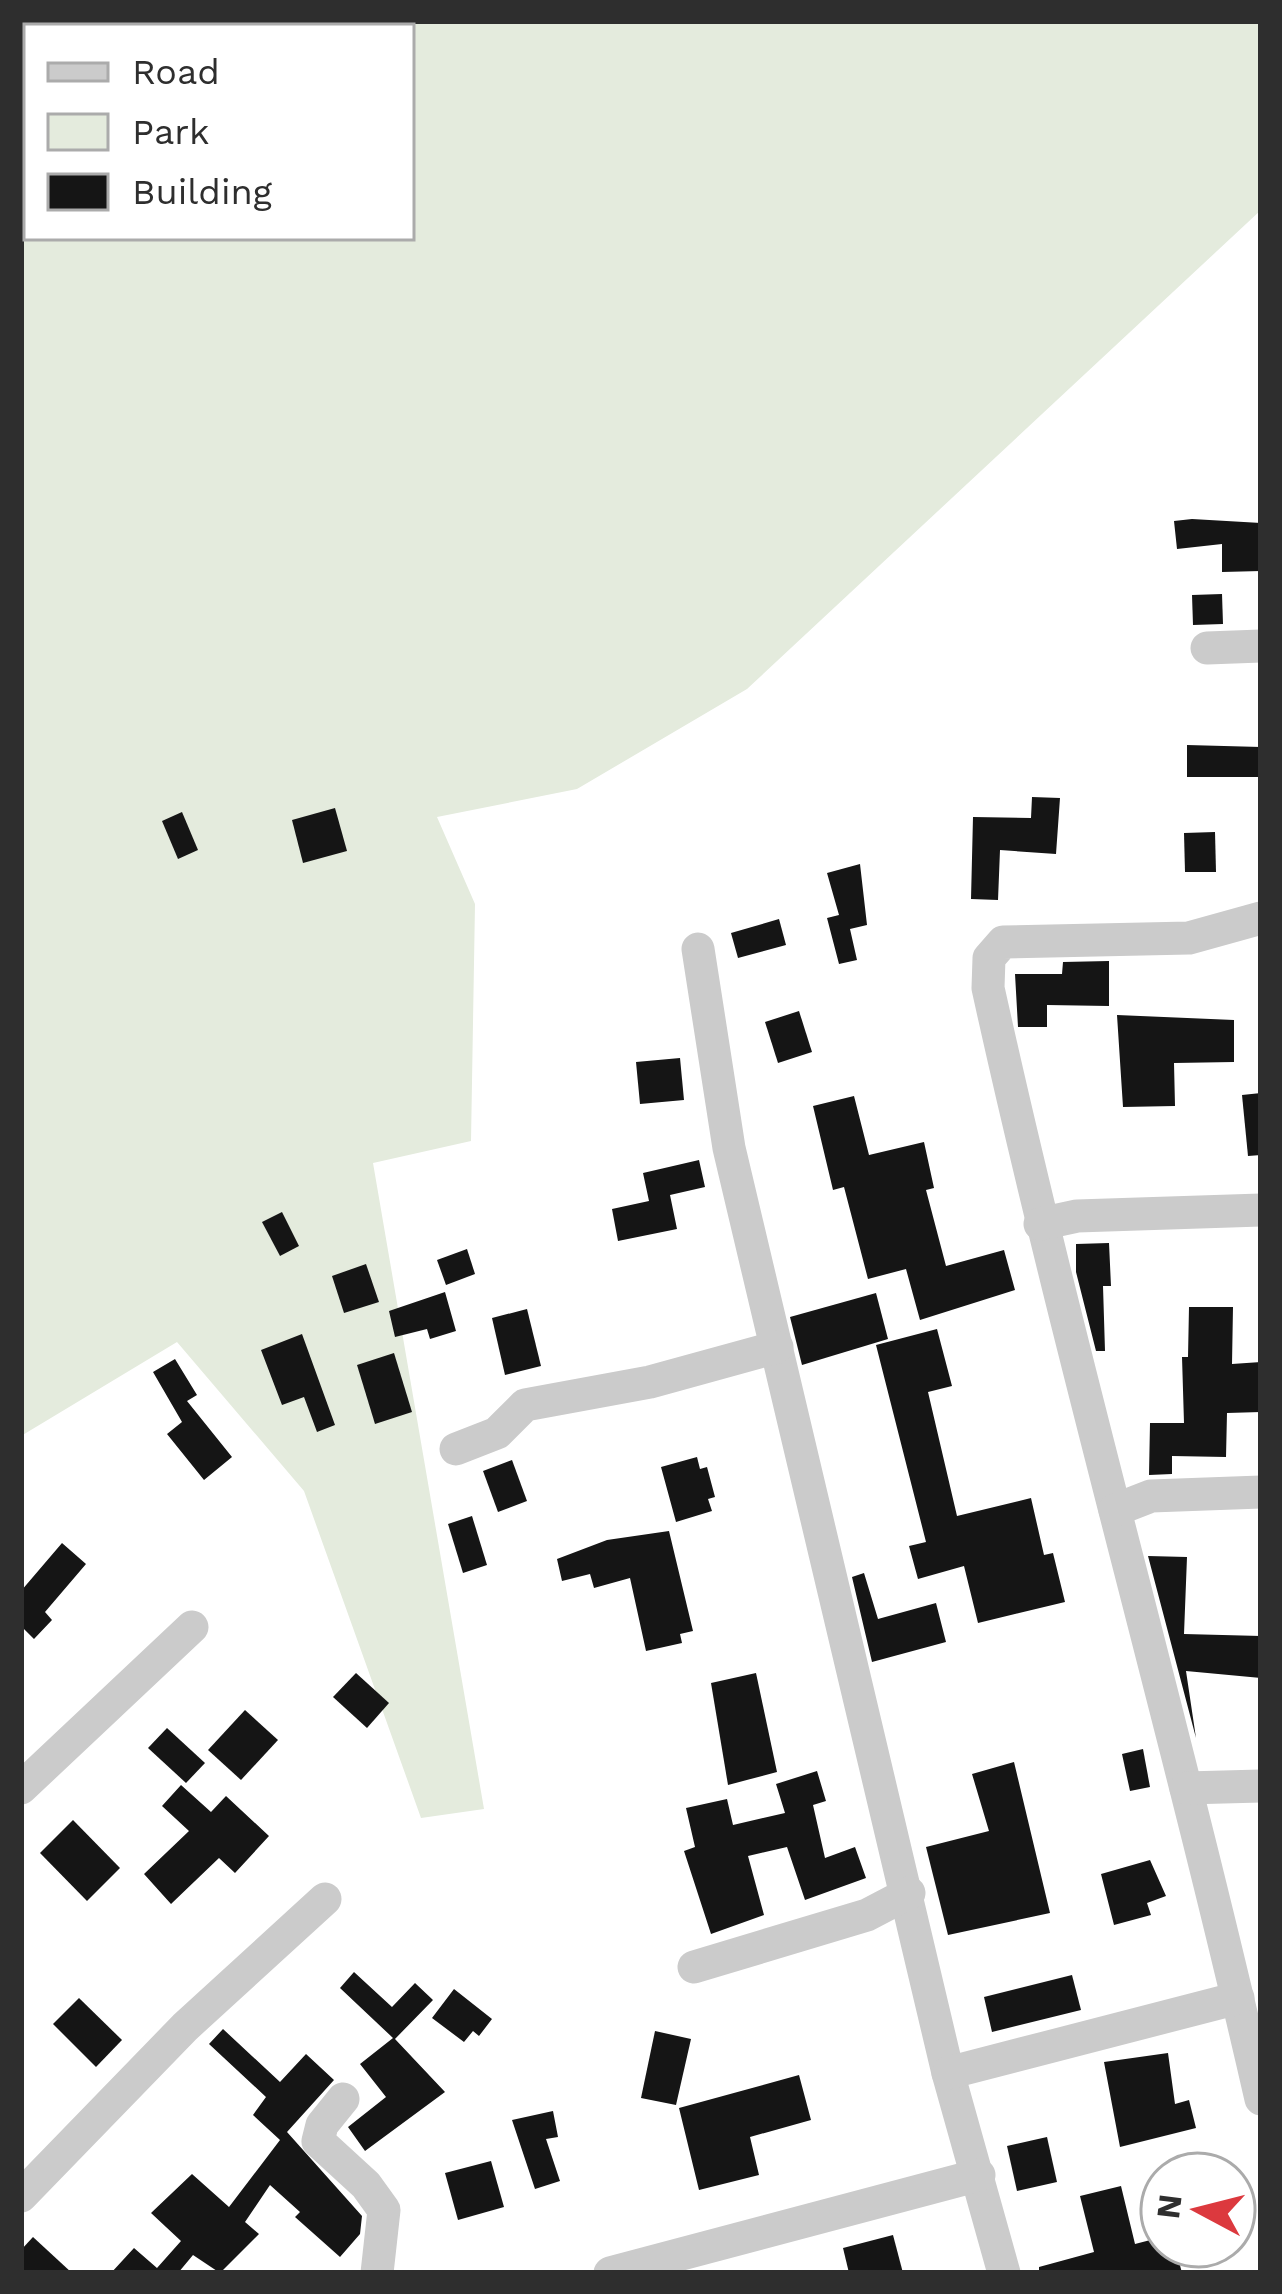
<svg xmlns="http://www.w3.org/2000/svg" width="1282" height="2294" font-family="'Work Sans',sans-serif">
<rect width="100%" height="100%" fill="#fff"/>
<path fill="#e4ebdd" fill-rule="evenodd" d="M21,21h1240v189l-514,479 -170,100 -140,28 38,87 -4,237 -98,22 111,646 -63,9 -117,-327 -127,-149 -156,94zM27,27h384v210h-384z"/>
<g fill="#151515">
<polygon points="1192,519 1261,523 1261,571 1222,572 1222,544 1177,549 1174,521"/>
<polygon points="1222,594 1223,624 1193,625 1192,595"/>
<polygon points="1187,745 1261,747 1261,777 1187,777"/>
<polygon points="1032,797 1060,798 1056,854 1000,850 998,900 971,899 973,817 1031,818"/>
<polygon points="335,808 347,851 303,863 292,820"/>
<polygon points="182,812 198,850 178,859 162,821"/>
<polygon points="1215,832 1216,872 1185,872 1184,833"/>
<polygon points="860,864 867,925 850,929 857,960 839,964 827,918 839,915 827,873"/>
<polygon points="779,919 786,945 738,958 731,933"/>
<polygon points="1109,961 1109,1006 1047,1005 1047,1027 1018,1027 1015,974 1062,974 1063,962"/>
<polygon points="799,1011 812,1052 778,1063 765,1022"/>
<polygon points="1117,1015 1234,1020 1234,1062 1174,1063 1175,1106 1123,1107"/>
<polygon points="680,1058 684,1100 640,1104 636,1062"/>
<polygon points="1261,1093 1261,1155 1248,1156 1242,1095"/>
<polygon points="854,1096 869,1155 924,1142 934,1188 926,1190 946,1266 1004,1250 1015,1290 920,1320 906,1269 868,1279 844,1187 833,1190 813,1106"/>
<polygon points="699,1160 705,1187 670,1195 677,1229 618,1241 612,1209 649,1201 643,1173"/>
<polygon points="282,1212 299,1246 280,1256 262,1222"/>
<polygon points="1109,1243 1111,1286 1103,1286 1105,1351 1096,1351 1076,1272 1076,1244"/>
<polygon points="467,1249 475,1274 446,1285 437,1260"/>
<polygon points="366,1264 379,1302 344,1313 332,1276"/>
<polygon points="445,1292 456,1331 430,1339 427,1329 395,1337 389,1311"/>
<polygon points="876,1293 888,1339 802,1365 790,1317"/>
<polygon points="1189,1307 1233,1307 1232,1364 1261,1362 1261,1412 1227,1413 1226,1457 1172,1456 1172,1474 1149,1475 1150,1423 1184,1423 1182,1357 1188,1357"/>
<polygon points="527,1309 541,1366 505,1375 492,1318"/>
<polygon points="937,1329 952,1386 928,1392 957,1516 1031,1498 1044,1555 1053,1553 1065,1602 978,1623 964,1566 918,1579 909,1546 926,1542 876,1345"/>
<polygon points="302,1334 335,1425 317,1432 304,1397 282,1405 261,1350"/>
<polygon points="394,1353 412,1412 375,1424 357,1365"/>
<polygon points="175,1359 197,1395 187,1401 232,1457 204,1480 167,1434 182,1422 153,1372"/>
<polygon points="697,1457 700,1469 707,1467 715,1497 708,1499 712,1511 676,1522 661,1467"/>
<polygon points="512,1460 527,1501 498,1512 483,1471"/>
<polygon points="472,1516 487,1565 463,1573 448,1524"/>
<polygon points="669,1531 693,1631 680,1634 682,1643 646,1651 630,1578 594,1588 590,1574 562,1581 557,1559 607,1540"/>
<polygon points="62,1543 86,1564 45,1612 52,1620 34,1639 21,1626 21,1591"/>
<polygon points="1148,1556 1187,1557 1184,1634 1261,1636 1261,1678 1186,1671 1196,1738"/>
<polygon points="864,1573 878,1619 936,1603 946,1642 872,1662 852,1577"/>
<polygon points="356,1673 389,1703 367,1728 333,1697"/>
<polygon points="756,1673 777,1772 728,1785 711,1683"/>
<polygon points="245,1710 278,1740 241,1780 208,1750"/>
<polygon points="167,1728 205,1763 186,1783 148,1748"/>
<polygon points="1143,1749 1150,1787 1130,1791 1122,1754"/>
<polygon points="1014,1762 1050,1913 948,1935 926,1847 989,1831 972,1774"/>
<polygon points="817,1771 826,1801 813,1805 825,1858 855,1847 866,1878 805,1900 787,1847 748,1856 764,1915 711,1934 684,1851 695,1847 686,1808 727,1799 733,1825 785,1813 776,1784"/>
<polygon points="181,1785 211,1812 226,1796 269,1836 235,1873 219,1858 171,1904 144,1874 189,1831 162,1806"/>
<polygon points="73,1820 120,1868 87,1901 40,1853"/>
<polygon points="1150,1860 1166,1896 1147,1903 1151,1915 1114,1925 1101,1874"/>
<polygon points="354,1972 392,2007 415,1983 433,2000 395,2039 445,2092 365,2151 348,2127 386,2097 360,2064 393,2038 340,1988"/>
<polygon points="1072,1975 1081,2010 992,2032 984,1997"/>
<polygon points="454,1989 492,2019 479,2036 473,2031 464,2042 432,2018"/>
<polygon points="79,1998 122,2040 96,2067 53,2024"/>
<polygon points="223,2029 280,2082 306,2054 334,2080 287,2132 362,2216 360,2234 340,2257 295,2217 300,2212 270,2185 245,2222 259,2234 220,2273 193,2255 178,2273 111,2273 134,2248 157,2268 181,2241 151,2213 192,2174 229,2207 280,2140 253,2115 266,2097 209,2044"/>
<polygon points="655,2031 691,2039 676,2105 641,2098"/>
<polygon points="1168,2053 1175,2104 1189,2100 1196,2128 1120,2147 1104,2062"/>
<polygon points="799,2075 811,2120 750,2137 759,2175 699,2190 679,2108"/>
<polygon points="553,2111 558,2137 546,2139 560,2181 535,2189 512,2120"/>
<polygon points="1047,2137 1057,2182 1017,2191 1007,2146"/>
<polygon points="491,2161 504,2207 458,2220 445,2173"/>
<polygon points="1121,2186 1135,2244 1162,2237 1162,2246 1175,2246 1182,2273 1039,2273 1039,2267 1094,2252 1080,2196"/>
<polygon points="893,2235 903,2273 849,2273 843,2248"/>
<polygon points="33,2237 72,2273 21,2273 21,2250"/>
</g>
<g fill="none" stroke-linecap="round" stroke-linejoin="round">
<g stroke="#cbcbcb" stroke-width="33">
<polyline points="1207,648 1261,646"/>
<path d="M1261,918l-72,20 -186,4 -14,16 -1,30c82,372 188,739 273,1111"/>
<polyline points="698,949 729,1148 948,2073 1004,2273"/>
<polyline points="1040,1224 1077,1216 1261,1210"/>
<polyline points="456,1449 497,1433 525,1405 650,1382 777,1347"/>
<polyline points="1115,1510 1151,1496 1261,1492"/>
<polyline points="21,1788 192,1627"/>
<polyline points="1186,1788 1261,1786"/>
<polyline points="694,1967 867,1915 909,1893"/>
<polyline points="948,2073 1238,1998"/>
<polyline points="343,2099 322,2125 318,2141 366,2185 384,2210 377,2273"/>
<polyline points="21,2196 185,2027 325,1899"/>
<polyline points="610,2273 979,2175"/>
</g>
</g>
<rect width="1282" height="2294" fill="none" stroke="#2e2e2e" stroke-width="48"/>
<rect x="24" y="24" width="390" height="216" fill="#ffffff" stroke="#ababab" stroke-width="3"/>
<rect x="48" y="63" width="60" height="18" fill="#cbcbcb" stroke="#ababab" stroke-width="3"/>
<text x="132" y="84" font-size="36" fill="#2e2e2e">Road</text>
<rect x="48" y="114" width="60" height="36" fill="#e4ebdd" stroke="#ababab" stroke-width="3"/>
<text x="132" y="144" font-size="36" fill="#2e2e2e">Park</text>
<rect x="48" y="174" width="60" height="36" fill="#151515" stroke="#ababab" stroke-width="3"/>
<text x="132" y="204" font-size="36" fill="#2e2e2e">Building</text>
<g transform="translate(1198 2210) rotate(277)"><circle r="57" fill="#ffffff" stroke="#ababab" stroke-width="3"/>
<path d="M0-9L21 45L0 30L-21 45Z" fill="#dc393e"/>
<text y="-18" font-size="33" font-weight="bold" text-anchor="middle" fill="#2e2e2e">N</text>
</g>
</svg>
